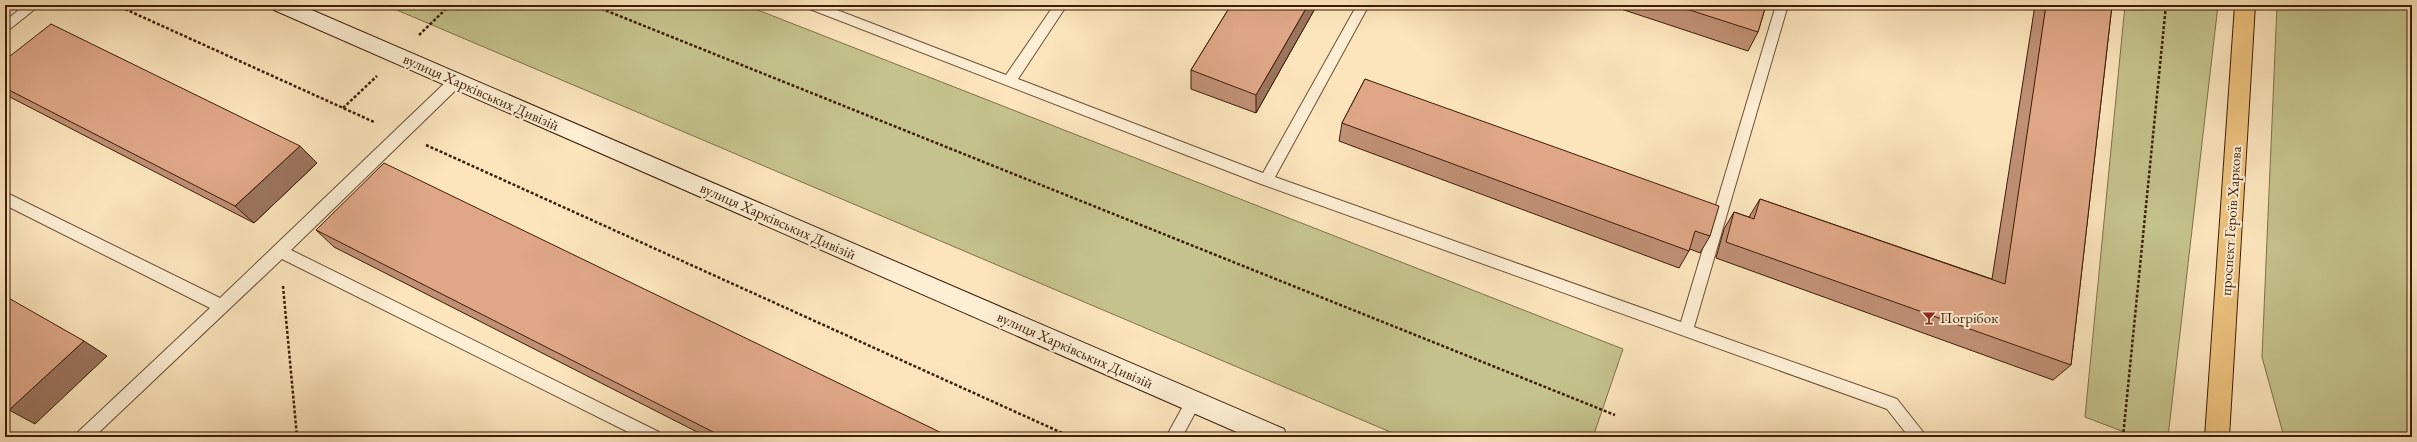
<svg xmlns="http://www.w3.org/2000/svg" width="2417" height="442" font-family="'EB Garamond',serif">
<rect width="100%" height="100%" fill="#fce5bd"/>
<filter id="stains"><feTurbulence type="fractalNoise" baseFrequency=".005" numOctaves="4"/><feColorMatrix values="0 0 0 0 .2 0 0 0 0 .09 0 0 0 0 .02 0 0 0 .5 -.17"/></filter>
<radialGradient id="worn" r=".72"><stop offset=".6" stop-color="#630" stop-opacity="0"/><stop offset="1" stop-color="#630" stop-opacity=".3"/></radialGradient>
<g fill="#c5c38d" stroke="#81704a">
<polygon points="385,5 745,5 1623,349 1593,437 1402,437"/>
<polygon points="2125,5 2218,5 2168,437 2137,437 2085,417"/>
<polygon points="2277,5 2412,5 2412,437 2284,437 2262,357"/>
</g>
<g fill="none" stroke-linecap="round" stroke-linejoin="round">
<g stroke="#6d4f34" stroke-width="2">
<g id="lane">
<polygon points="25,5 40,5 5,33 5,21"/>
<polygon points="805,5 824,5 1006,75 1054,5 1067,5 1018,79 1263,173 1357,5 1369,5 1275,177 1681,322 1776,5 1788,5 1694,327 1897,399 1927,437 1909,437 1887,409 1261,184 807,8"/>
<polygon points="456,76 463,81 461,85 291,250 659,432 662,437 638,437 282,259 94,437 75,437 78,432 210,308 5,205 5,192 220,298 451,77"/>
<polygon points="1193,395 1198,397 1201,402 1182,437 1166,437 1188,397"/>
</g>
</g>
<g stroke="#3d1d07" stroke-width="2">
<polygon id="secondary" points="271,5 300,5 1284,429 1287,437 1248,437 274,10"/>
</g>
<g stroke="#3d1d07" stroke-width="2">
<polygon id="primary" points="2235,5 2255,5 2229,437 2205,437"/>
</g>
<g stroke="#3d1d07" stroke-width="2.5" stroke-dasharray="3 2" stroke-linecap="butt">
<polyline points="116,5 374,122"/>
<polyline points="592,5 1615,415"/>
<polyline points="419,35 450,5"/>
<polyline points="343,108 377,76"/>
<polyline points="426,145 1071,437"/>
<polyline points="283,286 297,437"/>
<polyline points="2123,437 2166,5"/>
</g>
<use href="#lane" fill="#fdeed4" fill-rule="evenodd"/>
<use href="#secondary" fill="#fdeed4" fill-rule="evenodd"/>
<use href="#primary" fill="#eec27e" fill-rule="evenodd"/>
</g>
<g fill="#c09075" stroke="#3d1d07">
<polygon points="1231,5 1317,5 1256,113 1191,89 1191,70"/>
<polygon points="1609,5 1766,5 1758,32 1748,51"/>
<polygon points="2035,5 2112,5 2071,365 2053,380 1716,258 1724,229 1734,212 1749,217 1760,199 1992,279"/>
<polygon points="5,60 317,163 254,223 6,95 5,94"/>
<polygon points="1365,79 1710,236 1700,253 1690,249 1679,268 1339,141 1342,123"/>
<polygon points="316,230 950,437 707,437 334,247"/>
</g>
<g fill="#9c755f" stroke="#3d1d07">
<polygon points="1308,5 1317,5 1256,113 1256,95"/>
<polygon points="300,146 317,163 254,223 235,206"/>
<polygon points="84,341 107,356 35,424 9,410"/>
</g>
<g fill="#dfa788" stroke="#3d1d07">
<polygon points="1231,5 1308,5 1256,95 1191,70"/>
<polygon points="1674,5 1766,5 1758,32"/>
<polygon points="2046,5 2112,5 2071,365 1726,242 1734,212 1754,219 1760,199 2005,284"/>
<polygon points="51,24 300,146 235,206 5,88 5,60"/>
<polygon points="1365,79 1719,206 1710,236 1695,231 1689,251 1342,123"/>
<polygon points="384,163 950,437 723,437 316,230"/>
<polygon points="5,296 84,341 9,410 5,408"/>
</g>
<defs>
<g id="bar-bare" transform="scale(1.08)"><path d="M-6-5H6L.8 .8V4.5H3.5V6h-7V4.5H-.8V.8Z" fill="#8f2418" stroke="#fdeed4" stroke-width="2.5" paint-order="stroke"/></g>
</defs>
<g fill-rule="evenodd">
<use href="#bar-bare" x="1929" y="318"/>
</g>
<g text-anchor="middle" stroke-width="4" stroke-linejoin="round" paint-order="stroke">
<g font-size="15" fill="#3d1d07" stroke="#fdeed4">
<text transform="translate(481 92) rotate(24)" y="5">вулиця Харківських Дивізій</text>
<text transform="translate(778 221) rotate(24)" y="5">вулиця Харківських Дивізій</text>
<text transform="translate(2231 221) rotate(-86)" y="5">проспект Героїв Харкова</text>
<text transform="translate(1075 350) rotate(24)" y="5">вулиця Харківських Дивізій</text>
</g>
<g font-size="15" fill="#3d1d07" stroke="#fdeed4" text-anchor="start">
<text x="1940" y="323">Погрібок</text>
</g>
</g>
<rect width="2417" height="442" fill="none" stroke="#fce5bd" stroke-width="20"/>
<rect x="6" y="6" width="2405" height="430" fill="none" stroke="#3d1d07" stroke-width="2"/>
<rect x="10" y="10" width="2397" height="422" fill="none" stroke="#3d1d07"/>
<rect width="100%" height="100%" filter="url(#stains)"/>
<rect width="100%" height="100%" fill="url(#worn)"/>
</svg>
